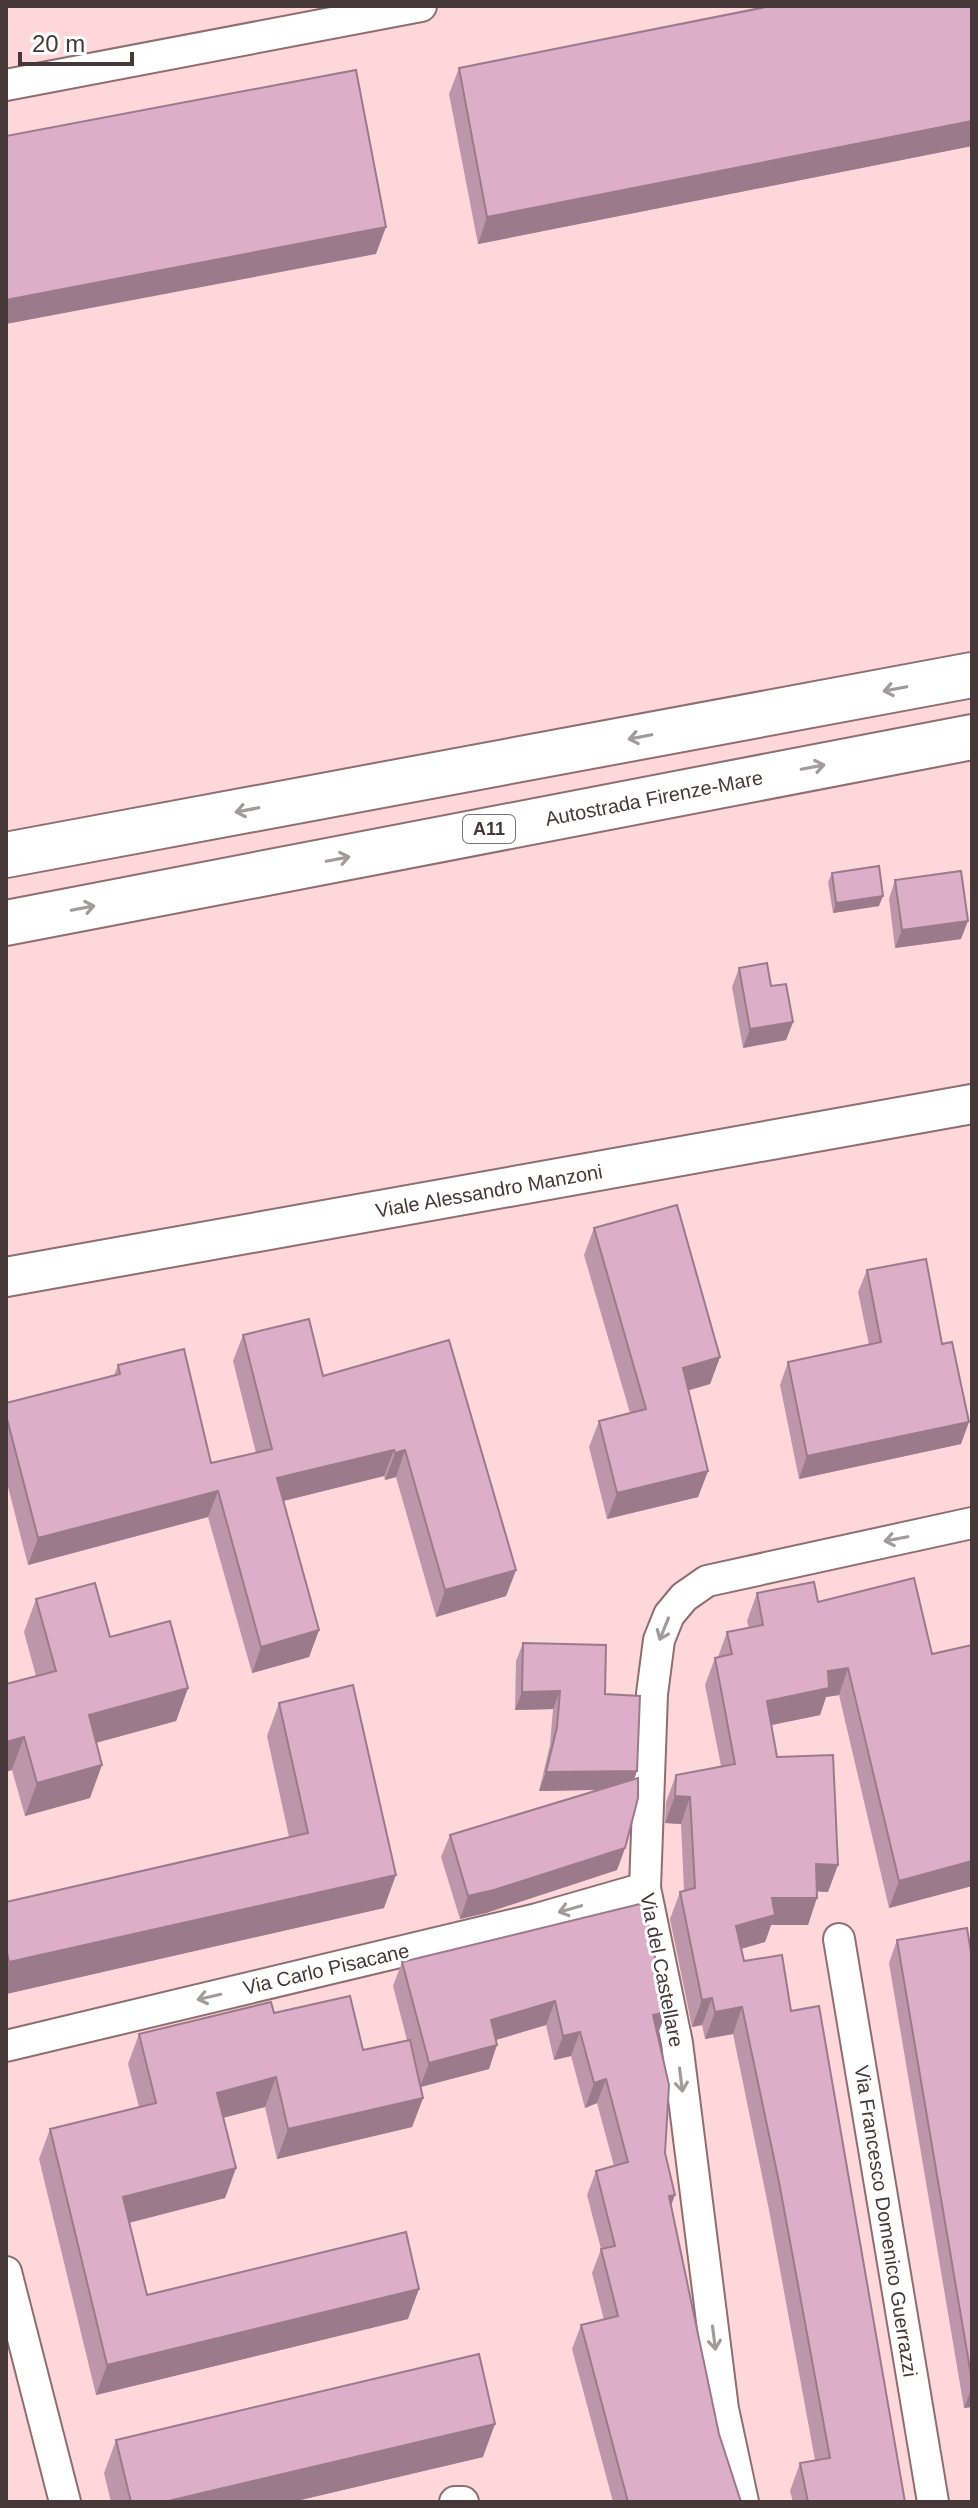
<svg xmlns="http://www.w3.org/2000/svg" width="978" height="2508" font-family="Helvetica,sans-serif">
<rect width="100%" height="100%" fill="#fed7da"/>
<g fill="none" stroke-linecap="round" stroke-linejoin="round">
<g stroke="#8f6d70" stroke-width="34">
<g id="minor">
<polyline points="6,85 421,6"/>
<polyline points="839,1939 933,2502"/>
<polyline points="6,2046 537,1919 645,1888"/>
<polyline points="6,2272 65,2502"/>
<polyline points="455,2502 463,2502"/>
<polyline points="743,2502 723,2409 677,2043 645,1888 652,1694 659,1640 669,1615 684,1597 707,1581 972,1523"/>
</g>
</g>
<g stroke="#8f6d70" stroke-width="42">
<polyline id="tertiary" points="6,1277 972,1104"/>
</g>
<g stroke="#8f6d70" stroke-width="48">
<g id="motorway">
<polyline points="6,855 972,675"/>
<polyline points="6,923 972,737"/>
</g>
</g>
<use href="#minor" stroke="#fff" stroke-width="30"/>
<use href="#tertiary" stroke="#fff" stroke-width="38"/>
<use href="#motorway" stroke="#fff" stroke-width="44"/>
</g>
<g fill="#be96ab">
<polygon points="972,6 972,146 478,244 449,94 459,68"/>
<polygon points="832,873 879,906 833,913 828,882"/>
<polygon points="895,880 961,939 895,948 889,899"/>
<polygon points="739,968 771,986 793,1022 786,1040 743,1048 732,987"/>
<polygon points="594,1228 720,1357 710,1384 688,1390 708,1471 698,1497 607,1519 589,1447 599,1421 630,1413 584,1255"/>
<polygon points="867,1270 961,1444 799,1479 780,1385 788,1362 869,1345 858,1292"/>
<polygon points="243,1335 323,1376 449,1340 516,1570 506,1596 436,1617 396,1477 385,1480 384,1476 283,1501 319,1630 309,1657 252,1673 208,1517 28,1565 6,1479 6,1403 114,1375 118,1365 211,1463 256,1453 233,1361"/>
<polygon points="757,1593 818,1602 972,1886 889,1908 839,1695 826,1697 820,1715 771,1725 777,1757 828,1892 817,1891 808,1925 771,1925 765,1942 741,1949 744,1961 791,2011 905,2502 793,2502 790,2491 800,2463 815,2460 769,2210 733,2034 705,2039 702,2025 692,2027 670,1919 680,1892 684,1891 681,1824 665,1823 666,1802 676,1775 721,1766 705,1685 715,1658 718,1657 727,1632 749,1628 747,1621"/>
<polygon points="36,1599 110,1637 188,1688 176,1721 96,1743 90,1798 25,1816 12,1770 36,1676 24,1632"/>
<polygon points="523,1643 605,1694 634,1779 625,1848 617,1870 486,1913 460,1919 441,1857 450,1835 599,1790 539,1791 550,1745 553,1709 515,1710 516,1661"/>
<polygon points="279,1703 384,1908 6,1994 6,1902 289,1837 267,1736"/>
<polygon points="897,1940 972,1958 972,2410 971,2407 964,2408 889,1963"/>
<polygon points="402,1962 666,2012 658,2034 665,2153 671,2206 719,2434 741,2502 613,2502 572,2349 581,2325 604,2320 592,2273 601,2249 587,2195 596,2171 614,2166 597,2103 585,2108 571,2056 554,2060 546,2025 496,2040 489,2069 421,2087 423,2098 412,2127 277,2159 265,2107 223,2118 236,2168 225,2198 129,2223 147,2295 408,2319 96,2395 39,2159 50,2129 139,2107 128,2064 139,2034 274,2013 363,2050 407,2040 393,1986"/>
<polygon points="116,2440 483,2457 292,2502 111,2502 104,2473"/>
</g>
<g fill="#9b7a8b">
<polygon points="972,121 972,146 478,244 487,217"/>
<polygon points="386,227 376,254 6,324 6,300"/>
<polygon points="883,896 879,906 833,913 836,903"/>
<polygon points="968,921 961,939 895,948 902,930"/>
<polygon points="793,1022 786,1040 743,1048 750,1029"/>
<polygon points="720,1357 710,1384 673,1395 683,1368"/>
<polygon points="969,1422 961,1444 799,1479 807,1456"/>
<polygon points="394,1450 384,1476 267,1505 277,1478"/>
<polygon points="405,1450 396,1477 385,1480 395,1453"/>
<polygon points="708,1471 698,1497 607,1519 617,1493"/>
<polygon points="218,1491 208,1517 28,1565 38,1538"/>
<polygon points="516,1570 506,1596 436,1617 445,1590"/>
<polygon points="319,1630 309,1657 252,1673 261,1647"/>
<polygon points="848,1668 839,1695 826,1697 820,1715 757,1728 767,1701 828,1671"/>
<polygon points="188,1688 176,1721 76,1748 89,1715"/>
<polygon points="560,1691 553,1709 515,1710 522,1692"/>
<polygon points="24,1737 12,1770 6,1772 6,1742"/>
<polygon points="102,1765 90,1798 25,1816 37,1783"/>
<polygon points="637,1771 631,1789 539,1791 546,1772"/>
<polygon points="675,1796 690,1797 681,1824 665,1823"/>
<polygon points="625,1848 617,1870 486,1913 460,1919 468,1896"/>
<polygon points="972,1861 972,1886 889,1908 899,1881"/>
<polygon points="816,1864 838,1865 828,1892 807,1891"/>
<polygon points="396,1875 384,1908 6,1994 6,1971 9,1962"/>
<polygon points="772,1898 817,1898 808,1925 771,1925 765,1942 726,1953 736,1926"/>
<polygon points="712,1998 702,2025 692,2027 702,2000"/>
<polygon points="555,2001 546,2025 482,2044 491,2020"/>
<polygon points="742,2007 733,2034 705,2039 715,2012"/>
<polygon points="666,2012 657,2036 653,2015"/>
<polygon points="580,2032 571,2056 554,2060 563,2036"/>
<polygon points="497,2045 489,2069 420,2087 429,2063"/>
<polygon points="276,2077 265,2107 206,2122 217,2093"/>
<polygon points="606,2079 597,2103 585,2108 594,2083"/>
<polygon points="423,2098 412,2127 277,2159 288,2129"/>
<polygon points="236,2168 225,2198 112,2227 123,2197"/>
<polygon points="675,2195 666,2219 669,2196"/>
<polygon points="419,2289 408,2319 96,2395 107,2365"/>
<polygon points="972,2387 972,2405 971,2407 964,2408"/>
<polygon points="495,2424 483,2457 292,2502 164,2502"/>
</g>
<g fill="#ddaec7" stroke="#9b7a8b" stroke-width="2">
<polygon points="771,6 972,6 972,121 487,217 459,68"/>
<polygon points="356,70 386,227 6,300 6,136"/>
<polygon points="879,866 883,896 836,903 832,873"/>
<polygon points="961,871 968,921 902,930 895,880"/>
<polygon points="767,963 771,986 786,984 793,1022 750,1029 739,968"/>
<polygon points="677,1205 720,1357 683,1368 708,1471 617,1493 599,1421 646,1409 594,1228"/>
<polygon points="926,1259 942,1344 952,1342 969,1422 807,1456 788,1362 881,1342 867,1270"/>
<polygon points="309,1319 323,1376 449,1340 516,1570 445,1590 405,1450 395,1453 394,1450 277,1478 319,1630 261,1647 218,1491 38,1538 6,1415 6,1403 120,1374 118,1365 184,1349 211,1463 272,1449 243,1335"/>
<polygon points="914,1578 932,1654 972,1645 972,1861 899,1881 848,1668 828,1671 829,1688 767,1701 777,1757 833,1755 838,1865 816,1864 817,1898 772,1898 775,1915 736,1926 744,1961 782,1955 791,2011 819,2006 905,2502 808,2502 800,2463 830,2458 779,2182 742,2007 715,2012 712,1998 702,2000 680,1892 695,1888 690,1797 675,1796 676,1775 735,1764 715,1658 732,1654 727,1632 763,1625 757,1593 814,1582 818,1602"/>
<polygon points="95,1583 110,1637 170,1621 188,1688 89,1715 102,1765 37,1783 24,1737 6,1742 6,1684 56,1671 36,1599"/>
<polygon points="523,1643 606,1645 605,1694 640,1696 637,1771 546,1772 557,1727 560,1691 522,1692"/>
<polygon points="353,1685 396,1875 9,1962 6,1948 6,1902 308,1833 279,1703"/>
<polygon points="638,1778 638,1798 625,1848 494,1890 468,1896 450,1835"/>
<polygon points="644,1903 666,2012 653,2015 669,2085 665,2153 675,2195 669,2196 719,2434 741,2502 628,2502 581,2325 618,2316 601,2249 615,2246 596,2171 628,2162 606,2079 594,2083 580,2032 563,2036 555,2001 491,2020 497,2045 429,2063 402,1962"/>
<polygon points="967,1928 972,1958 972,2381 897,1940"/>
<polygon points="350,1996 363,2050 410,2040 423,2098 288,2129 276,2077 217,2093 236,2168 123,2197 147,2295 406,2232 419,2289 107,2365 50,2129 156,2103 139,2034 271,2002 274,2013"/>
<polygon points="479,2354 495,2424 164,2502 131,2502 116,2440"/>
</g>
<defs><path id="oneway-shaft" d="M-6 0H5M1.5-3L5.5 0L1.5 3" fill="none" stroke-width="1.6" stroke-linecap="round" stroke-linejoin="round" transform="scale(2)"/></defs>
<g stroke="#a29b9c">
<use href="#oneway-shaft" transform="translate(895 689) rotate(169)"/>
<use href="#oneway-shaft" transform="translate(640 737) rotate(169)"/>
<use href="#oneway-shaft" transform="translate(813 767) rotate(-11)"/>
<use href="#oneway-shaft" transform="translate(247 810) rotate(169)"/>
<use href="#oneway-shaft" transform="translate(338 859) rotate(-11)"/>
<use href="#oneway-shaft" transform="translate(83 908) rotate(-11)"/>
<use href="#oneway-shaft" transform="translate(896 1539) rotate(169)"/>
<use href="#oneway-shaft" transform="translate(664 1629) rotate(112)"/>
<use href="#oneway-shaft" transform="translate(570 1909) rotate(164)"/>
<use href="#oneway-shaft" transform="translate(209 1997) rotate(167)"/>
<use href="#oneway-shaft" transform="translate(681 2080) rotate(83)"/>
<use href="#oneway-shaft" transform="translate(714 2338) rotate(83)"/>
</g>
<g text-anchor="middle" stroke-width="6" stroke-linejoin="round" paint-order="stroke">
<rect fill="#fff" stroke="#7e7374" stroke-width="2" x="463" y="815" width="52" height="28" rx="6"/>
<g font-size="18" font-weight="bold" fill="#463738">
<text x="489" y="835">A11</text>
</g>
<g font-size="20" fill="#463738" stroke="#fff">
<text transform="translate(654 798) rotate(-11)" y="7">Autostrada Firenze-Mare</text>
<text transform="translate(489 1191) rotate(-10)" y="7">Viale Alessandro Manzoni</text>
<text transform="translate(326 1969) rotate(-13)" y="7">Via Carlo Pisacane</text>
<text transform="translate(662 1970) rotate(79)" y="7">Via del Castellare</text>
<text transform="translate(886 2221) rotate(81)" y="7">Via Francesco Domenico Guerrazzi</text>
</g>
</g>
<rect width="978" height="2508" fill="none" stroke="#463738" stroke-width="16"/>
<path d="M20 52v12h112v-12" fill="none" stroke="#463738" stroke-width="4"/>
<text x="32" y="52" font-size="24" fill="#463738" stroke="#ffffff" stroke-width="6" paint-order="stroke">20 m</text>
</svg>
